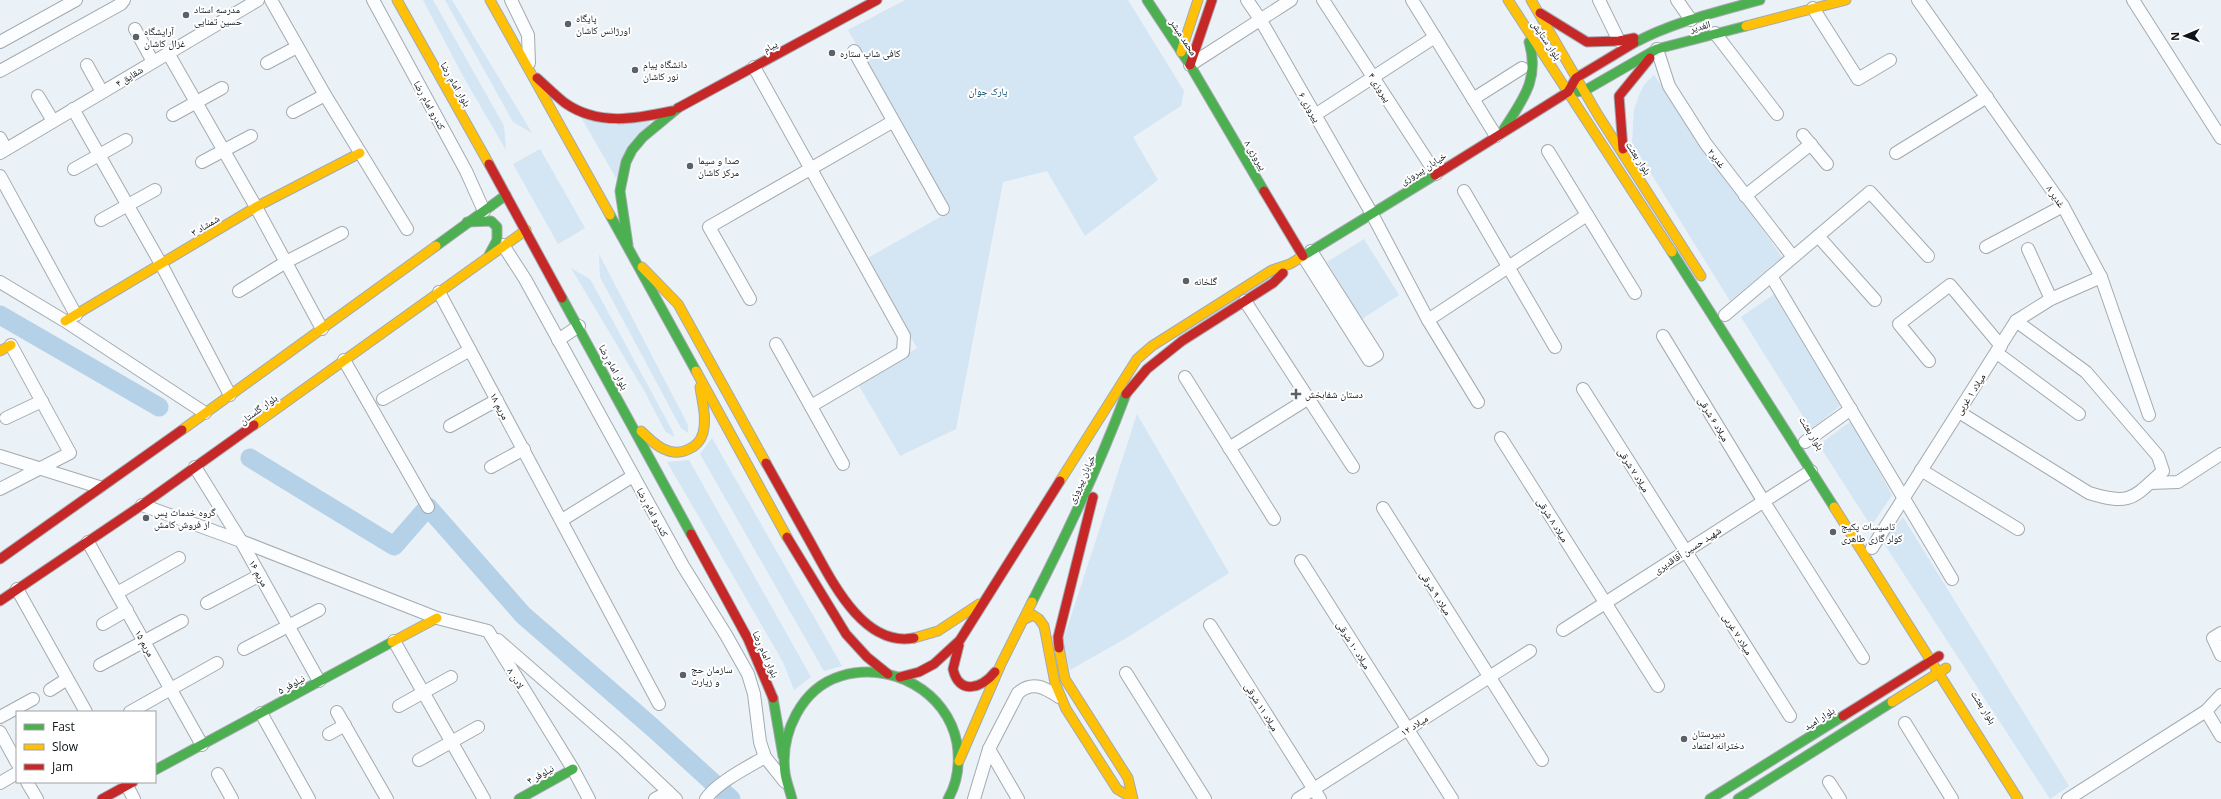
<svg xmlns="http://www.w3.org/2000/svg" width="2221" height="799" font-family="'Open Sans','Noto Naskh Arabic',sans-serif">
<rect width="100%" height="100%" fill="#eaf1f7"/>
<g fill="#d4e5f3">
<polygon points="423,0 433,0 504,126 506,150 463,76"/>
<polygon points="445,0 452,0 532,133 513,122"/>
<polygon points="905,0 1128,0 1184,91 1181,106 1133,137 1158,180 1085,236 1047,171 1003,182 956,429 900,456 858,384 917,348 866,259 951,211 848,30"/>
<polygon points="1654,75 1782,257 1730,301 1632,143 1634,110 1639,95 1644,85"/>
<polygon points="581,117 651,120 616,178"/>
<polygon points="540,149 585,228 558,244 513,164"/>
<polygon points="1364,239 1399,295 1362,319 1327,262"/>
<polygon points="599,254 688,425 688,433 681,428 600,277"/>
<polygon points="571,268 590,279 672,430 674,437 665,431 645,392"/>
<polygon points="1776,293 1840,406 1811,429 1741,317"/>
<polygon points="1137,414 1229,573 1128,637 1070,670 1062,644"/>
<polygon points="1851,421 1892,495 1871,526 1819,445"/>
<polygon points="712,438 842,666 824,671 700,454"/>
<polygon points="689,460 811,677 794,690 783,662 667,462"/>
<polygon points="1903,517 2069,786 2050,799 1883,542"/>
</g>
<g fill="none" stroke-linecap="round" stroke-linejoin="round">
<g stroke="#b5d1e8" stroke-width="19">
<polyline points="0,315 159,407"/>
<polyline points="250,458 394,546 428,507 523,615 652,727 731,799"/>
</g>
<g stroke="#a4aaaf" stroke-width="14">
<g id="street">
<polyline points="271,0 325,95 407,229"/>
<polyline points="373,0 466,171 484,211"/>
<polyline points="511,0 528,35 529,63"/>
<polyline points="1247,0 1260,19 1372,214 1428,320 1478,402"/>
<polyline points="1323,0 1436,174"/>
<polyline points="1412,0 1496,136"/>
<polyline points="1599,0 1619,41"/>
<polyline points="1677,0 1691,20"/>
<polyline points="1918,0 2063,206 2101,277 2149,415"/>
<polyline points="2133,0 2221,138"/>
<polyline points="1813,8 1858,79 1890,60"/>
<polyline points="135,29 153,62"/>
<polyline points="1715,33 1777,114"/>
<polyline points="0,42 76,0"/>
<polyline points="1657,49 1669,86 1706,144 1793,257"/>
<polyline points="854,51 943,209"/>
<polyline points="168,53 256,207 322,329"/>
<polyline points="267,63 297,47"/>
<polyline points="87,65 102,92"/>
<polyline points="1190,65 1291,0"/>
<polyline points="754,67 904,336 903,352 811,406"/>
<polyline points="0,71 121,4 124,0"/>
<polyline points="38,96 53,121"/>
<polyline points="1473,99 1522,68"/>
<polyline points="73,109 161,264 230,395"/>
<polyline points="293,112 325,95"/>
<polyline points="173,115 222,88"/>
<polyline points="1315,115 1435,37"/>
<polyline points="1803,135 1827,164"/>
<polyline points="0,138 6,149"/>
<polyline points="1548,151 1635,293"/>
<polyline points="0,153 258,0"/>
<polyline points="1896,153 1987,97"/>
<polyline points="202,162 251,136"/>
<polyline points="74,169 126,140"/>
<polyline points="0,176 76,315"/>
<polyline points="1464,191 1555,347"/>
<polyline points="1745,196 1811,144"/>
<polyline points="101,220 155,190"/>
<polyline points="1818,236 1875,300"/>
<polyline points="503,245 525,279 683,566 726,635 748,674 754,694 760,742 765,757 785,782"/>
<polyline points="1986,247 2063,206"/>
<polyline points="2028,249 2051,299"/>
<polyline points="1303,256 1369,360 1377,355 1311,251"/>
<polyline points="1771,276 1952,579"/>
<polyline points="0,282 65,321 205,413"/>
<polyline points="239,291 286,262 342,233"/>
<polyline points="439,292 659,704"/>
<polyline points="750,299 709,227 892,122"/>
<polyline points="1245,301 1353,467"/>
<polyline points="1725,315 1870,192 1928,256"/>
<polyline points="1428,320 1587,215"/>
<polyline points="1663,336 1764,502 1863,658"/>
<polyline points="558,340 579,326"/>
<polyline points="776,344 843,464"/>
<polyline points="1997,353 2079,414"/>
<polyline points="344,360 428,507"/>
<polyline points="1929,361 1899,324 1950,285 2001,346"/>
<polyline points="1185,377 1274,519"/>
<polyline points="1583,389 1790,716"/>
<polyline points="383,399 470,350"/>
<path d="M1959,412l130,81c42,13 44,5 74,-22l-5,-15 -72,-84 -70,-51"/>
<polyline points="6,418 42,401"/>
<polyline points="450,426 497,400"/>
<polyline points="1501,438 1658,686"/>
<polyline points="1805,442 1851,409"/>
<polyline points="1229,448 1309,398"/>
<polyline points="0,456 99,487"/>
<polyline points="195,467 241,541 319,681"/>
<polyline points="491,467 524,449"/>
<polyline points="1921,470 2018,529"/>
<polyline points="2150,483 2178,482 2221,454"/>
<polyline points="0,489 70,453 11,345"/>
<polyline points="142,505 241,541 437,618 488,631 573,769 589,799"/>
<polyline points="1383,508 1542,760"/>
<polyline points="562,520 633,476"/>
<polyline points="88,542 202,745"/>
<polyline points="1872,548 2016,321 2051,299 2101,277"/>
<polyline points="1301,561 1452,799"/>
<polyline points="17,589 86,712"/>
<polyline points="117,593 179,558"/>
<polyline points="207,603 260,575"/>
<polyline points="103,624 127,610"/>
<polyline points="1210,625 1320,799"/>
<polyline points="1563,630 1811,471"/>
<polyline points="2221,633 2213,638 2221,655"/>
<polyline points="498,640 621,747 676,799"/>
<polyline points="394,641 484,799"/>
<polyline points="244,649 319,610"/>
<polyline points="100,665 182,621"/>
<polyline points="1126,673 1205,799"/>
<polyline points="50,690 67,679"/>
<polyline points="399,706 451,677"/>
<polyline points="2206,711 2221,695"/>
<polyline points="130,712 217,663"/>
<polyline points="337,712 387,799"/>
<polyline points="261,713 309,799"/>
<polyline points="0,717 33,699"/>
<polyline points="1905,723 1952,799"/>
<polyline points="0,732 17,763"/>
<polyline points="329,734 345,725"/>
<polyline points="989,749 1018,799"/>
<polyline points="419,760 478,727"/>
<polyline points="218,774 232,799"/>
<polyline points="27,782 37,799"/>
<polyline points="125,782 134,799"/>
<polyline points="1829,782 1840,799"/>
<polyline points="0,783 17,773"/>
<polyline points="655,799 668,792"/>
<path d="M706,799c10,-16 42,-32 59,-42"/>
<path d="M974,799l15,-50 29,-56c15,-13 27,-5 41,4"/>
<polyline points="1298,799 1530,651"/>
<polyline points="2068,799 2206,711 2221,736"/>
</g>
</g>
<g stroke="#a4aaaf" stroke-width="11">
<g id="fast">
<polyline points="1147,0 1190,65 1264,191"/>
<path d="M1634,43c39,-21 83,-31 126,-43"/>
<polyline points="1574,92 1584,91 1657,49 1746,26"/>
<path d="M1504,129c19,-30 36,-50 25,-87"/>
<polyline points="610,215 696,371"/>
<polyline points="467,222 491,221 497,227 497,240 489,255"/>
<polyline points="628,245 620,191 626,162 632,150 643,137 678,108"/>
<polyline points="436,246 506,195"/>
<polyline points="1672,252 1834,507"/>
<polyline points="1303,256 1435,175"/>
<polyline points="562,298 691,534"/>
<path d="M1032,602c35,-68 67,-136 94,-208"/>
<polyline points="773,698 783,756"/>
<polyline points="155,770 392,642"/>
<polyline points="519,799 573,769"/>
<path d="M792,799c-2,-8 -6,-18 -7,-26 -5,-39 16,-85 56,-97 50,-15 106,15 116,67 3,20 1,39 -9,56"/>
<polyline points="1710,799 1843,716"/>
<polyline points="1738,799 1892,702"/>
</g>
</g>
<g stroke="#a4aaaf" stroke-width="11">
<g id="slow">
<polyline points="397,0 489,164"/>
<polyline points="490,0 610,215"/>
<polyline points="1508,0 1672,252"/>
<polyline points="1531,0 1598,115 1701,276"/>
<polyline points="1746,26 1846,0"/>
<polyline points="1181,52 1198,0"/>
<polyline points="642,267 678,304 766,463"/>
<polyline points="65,321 256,207 360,153"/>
<polyline points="0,351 11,345"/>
<polyline points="696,371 787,537"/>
<polyline points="254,425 526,230"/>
<polyline points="182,430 436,246"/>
<path d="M641,431c13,13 29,28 48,18 7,-3 12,-9 14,-16 4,-15 -1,-31 -3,-46"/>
<polyline points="1060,481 1137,359 1152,346 1272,270 1290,264 1303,256"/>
<polyline points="1834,507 2018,799"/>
<polyline points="1025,619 1033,615 1039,619 1044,626 1055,683 1066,709 1117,789 1132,798"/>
<polyline points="914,638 938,631 979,604"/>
<polyline points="392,642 437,618"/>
<polyline points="1059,648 1065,679 1128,778 1133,799"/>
<polyline points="1892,702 1946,668"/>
<polyline points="959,761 1001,664 1032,602"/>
</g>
</g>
<g stroke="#a4aaaf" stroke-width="11">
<g id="jam">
<polyline points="1540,13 1587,42 1619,41 1634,38"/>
<polyline points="1190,65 1212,0"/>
<path d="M537,78c9,8 18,17 28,25 33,23 70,16 107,8"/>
<polyline points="678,108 877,0"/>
<polyline points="1623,149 1619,96 1650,58"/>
<polyline points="489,164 562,298"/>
<polyline points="1435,175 1568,92 1576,78 1634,43"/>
<polyline points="1264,191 1303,256"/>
<polyline points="1126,394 1147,369 1182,341 1273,283 1283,273"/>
<path d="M766,463c14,25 28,50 42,75 21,37 53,110 106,100"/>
<polyline points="691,534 748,639 773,698"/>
<polyline points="787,537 846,634 867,657 888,674"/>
<polyline points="0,559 182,430"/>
<polyline points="0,601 142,505 254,425"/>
<path d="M959,645l-6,24c6,27 29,19 42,3"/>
<polyline points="1059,648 1058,637 1093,497"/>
<polyline points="900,677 919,672 934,664 960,640 1060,481"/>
<polyline points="1843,716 1939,656"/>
<polyline points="102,799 133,782"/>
</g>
</g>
<use href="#street" stroke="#fcfdfe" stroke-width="12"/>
<use href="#fast" stroke="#4caf50" stroke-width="9"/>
<use href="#slow" stroke="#ffc107" stroke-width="9"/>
<use href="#jam" stroke="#c62828" stroke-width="9"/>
</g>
<g fill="#5b6166" stroke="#fff" stroke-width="1.5">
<circle cx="186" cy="15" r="4"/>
<circle cx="568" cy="24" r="4"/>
<circle cx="136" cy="37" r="4"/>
<circle cx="832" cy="53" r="4"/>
<circle cx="635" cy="70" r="4"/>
<circle cx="690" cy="166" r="4"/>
<circle cx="1186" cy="281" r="4"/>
<path d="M1294 388h4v4h4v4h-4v4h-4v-4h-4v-4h4z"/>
<circle cx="146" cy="518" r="4"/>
<circle cx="1833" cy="532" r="4"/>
<circle cx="683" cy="675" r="4"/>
<circle cx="1684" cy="739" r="4"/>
</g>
<g text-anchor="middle" stroke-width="4" stroke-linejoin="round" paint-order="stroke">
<g font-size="10" fill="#0e1418" stroke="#fff" text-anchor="start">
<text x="194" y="13">مدرسه استاد<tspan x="194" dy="12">حسین تمنایی</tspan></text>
<text x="576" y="22">پایگاه<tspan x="576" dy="12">اورژانس کاشان</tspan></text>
<text x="144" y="35">آرایشگاه<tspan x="144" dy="12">غزال کاشان</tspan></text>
<text x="840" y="57">کافی شاپ ستاره</text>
<text x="643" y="68">دانشگاه پیام<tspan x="643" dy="12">نور کاشان</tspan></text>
<text x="698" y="164">صدا و سیما<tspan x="698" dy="12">مرکز کاشان</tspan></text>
<text x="1194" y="285">گلخانه</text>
<text x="1305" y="398">دستان شفابخش</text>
<text x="154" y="516">گروه خدمات پس<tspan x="154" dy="12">از فروش کامش</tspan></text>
<text x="1841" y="530">تاسیسات پکیج<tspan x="1841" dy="12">کولر گازی طاهری</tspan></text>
<text x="691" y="673">سازمان حج<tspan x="691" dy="12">و زیارت</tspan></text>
<text x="1692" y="737">دبیرستان<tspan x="1692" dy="12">دخترانه اعتماد</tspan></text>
</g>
<g font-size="10" fill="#0e1418" stroke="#fff">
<text transform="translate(1700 26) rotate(-15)" y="4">الغدیر</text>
<text transform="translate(1184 37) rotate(57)" y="4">محمد مبشر</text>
<text transform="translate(1547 40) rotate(56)" y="4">بلوار ستایش</text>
<text transform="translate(770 46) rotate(-28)" y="4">پیام</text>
<text transform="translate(129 76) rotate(-31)" y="4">شقایق ۴</text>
<text transform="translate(456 84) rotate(60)" y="4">بلوار امام رضا</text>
<text transform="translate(1380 87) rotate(57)" y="4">پیروزی ۴</text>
<text transform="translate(430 105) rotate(61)" y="4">کندرو امام رضا</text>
<text transform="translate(1310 107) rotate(60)" y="4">پیروزی ۶</text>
<text transform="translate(1256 155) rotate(59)" y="4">پیروزی ۸</text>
<text transform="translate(1639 158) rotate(57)" y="4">بلوار بعثت</text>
<text transform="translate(1717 158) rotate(52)" y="4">غدیر۲</text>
<text transform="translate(1423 168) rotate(-32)" y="4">خیابان پیروزی</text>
<text transform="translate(2056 196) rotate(56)" y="4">غدیر ۸</text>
<text transform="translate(205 225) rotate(-31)" y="4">شمشاد ۳</text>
<text transform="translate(614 367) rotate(61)" y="4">بلوار امام رضا</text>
<text transform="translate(1970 394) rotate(-57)" y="4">میلاد ۱ غربی</text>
<text transform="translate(500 406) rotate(62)" y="4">مریم ۱۸</text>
<text transform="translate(258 409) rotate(-36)" y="4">بلوار گلستان</text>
<text transform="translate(1714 419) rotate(59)" y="4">میلاد ۶ شرقی</text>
<text transform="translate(1812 433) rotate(58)" y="4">بلوار بعثت</text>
<text transform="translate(1634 470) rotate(58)" y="4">میلاد ۷ شرقی</text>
<text transform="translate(1081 479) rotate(-66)" y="4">خیابان پیروزی</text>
<text transform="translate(653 512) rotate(61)" y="4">کندرو امام رضا</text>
<text transform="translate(1553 520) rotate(58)" y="4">میلاد ۸ شرقی</text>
<text transform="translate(1687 550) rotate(-33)" y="4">شهید حسین آقاقدیری</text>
<text transform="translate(259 573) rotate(61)" y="4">مریم ۱۶</text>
<text transform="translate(1436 593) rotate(58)" y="4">میلاد ۹ شرقی</text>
<text transform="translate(1738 634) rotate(58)" y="4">میلاد ۷ غربی</text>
<text transform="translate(145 643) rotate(61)" y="4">مریم ۱۵</text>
<text transform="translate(1354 645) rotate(58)" y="4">میلاد ۱۰ شرقی</text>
<text transform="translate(766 654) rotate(66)" y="4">بلوار امام رضا</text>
<text transform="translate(516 678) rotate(58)" y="4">لادن ۸</text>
<text transform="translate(291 684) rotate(-29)" y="4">نیلوفر ۵</text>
<text transform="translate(1262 707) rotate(58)" y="4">میلاد ۱۱ شرقی</text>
<text transform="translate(1984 707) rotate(57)" y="4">بلوار بعثت</text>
<text transform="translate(1819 718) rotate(-32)" y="4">بلوار امید</text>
<text transform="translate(1414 725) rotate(-33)" y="4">میلاد ۱۲</text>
<text transform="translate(540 774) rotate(-29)" y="4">نیلوفر ۴</text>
</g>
<g font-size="10" fill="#04456b" stroke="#fff">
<text x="988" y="95">پارک جوان</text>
</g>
</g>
<rect x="16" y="711" width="140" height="72" fill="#ffffff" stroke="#9fa1a3"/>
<rect x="24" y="724" width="20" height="6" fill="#4caf50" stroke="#9fa1a3"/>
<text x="52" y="731" font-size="12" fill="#0e1418">Fast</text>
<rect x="24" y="744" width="20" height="6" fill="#ffc107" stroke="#9fa1a3"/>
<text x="52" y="751" font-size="12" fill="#0e1418">Slow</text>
<rect x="24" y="764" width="20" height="6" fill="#c62828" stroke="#9fa1a3"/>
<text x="52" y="771" font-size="12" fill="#0e1418">Jam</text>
<g transform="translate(2185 36) rotate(268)" stroke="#ffffff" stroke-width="3" paint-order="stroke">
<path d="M0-3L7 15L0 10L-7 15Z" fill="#0e1418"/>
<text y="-6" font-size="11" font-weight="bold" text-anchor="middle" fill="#0e1418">N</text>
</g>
</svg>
